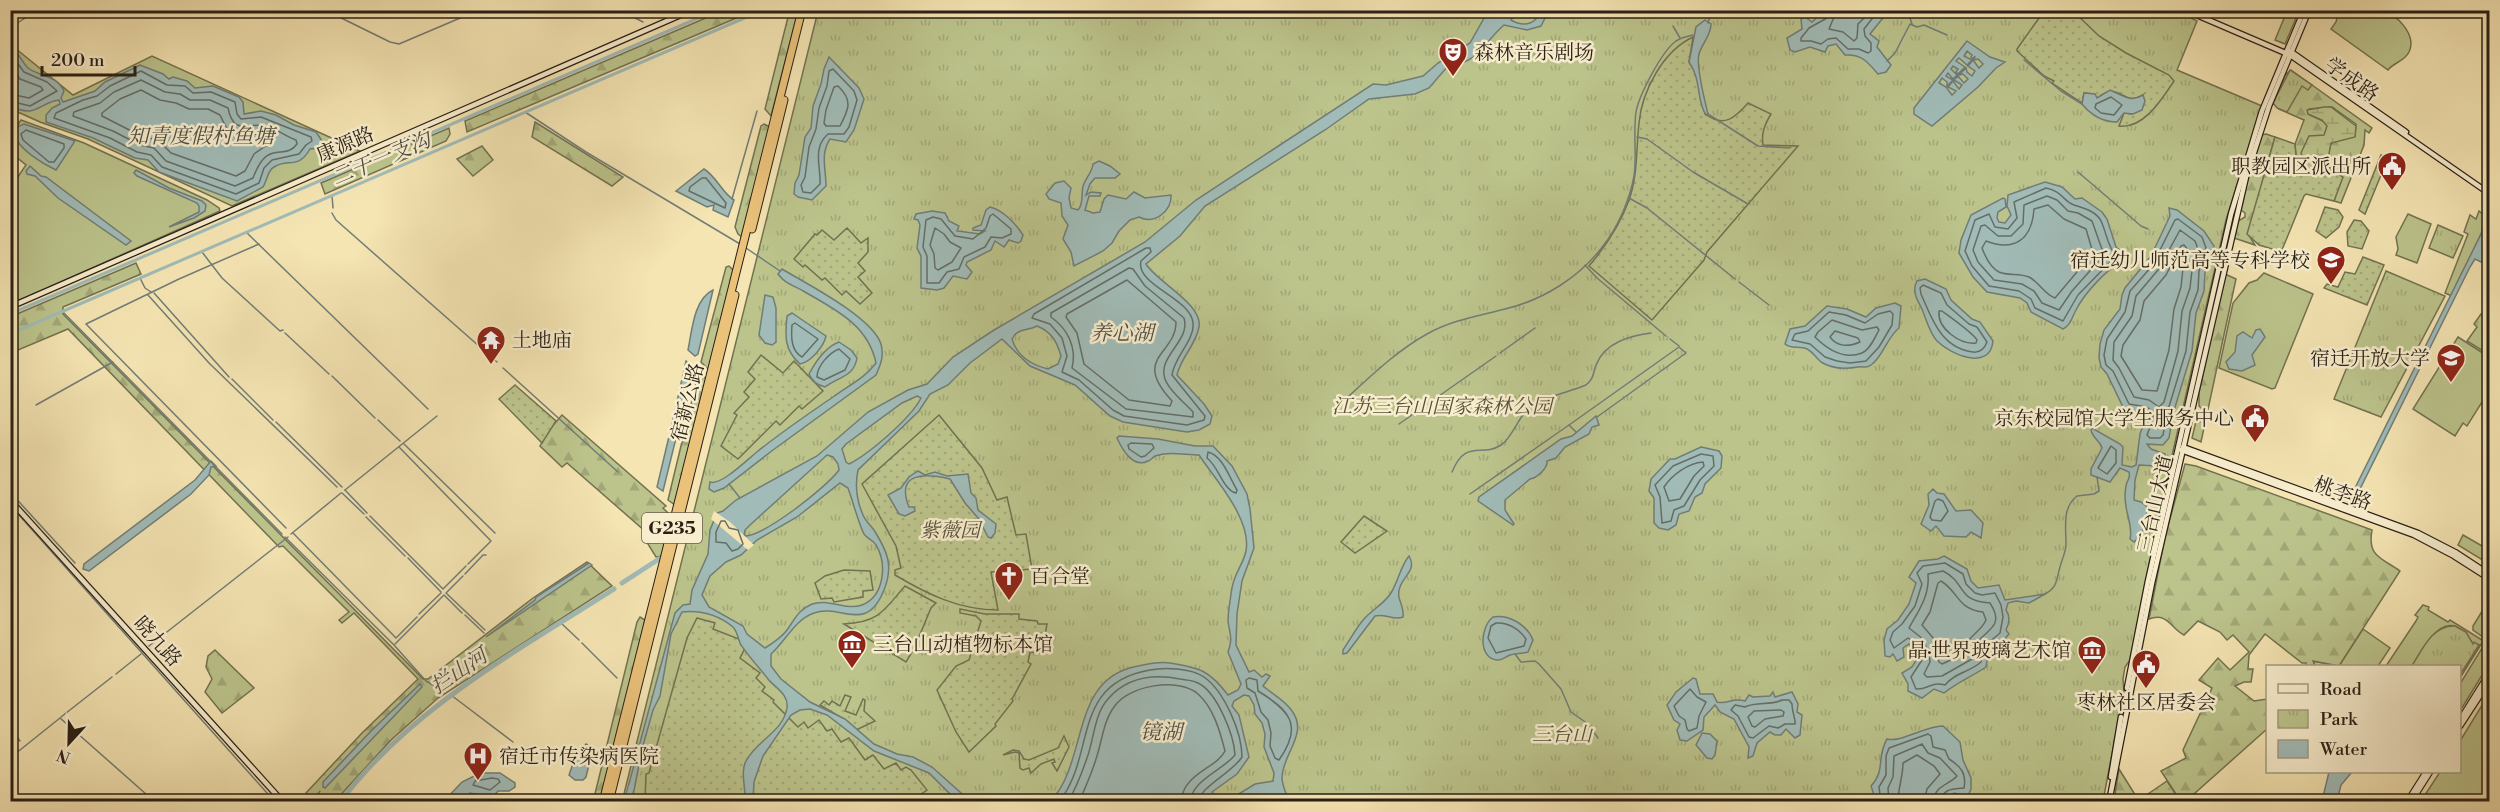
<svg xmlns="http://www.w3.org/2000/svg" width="2500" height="812" font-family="'Libre Bodoni','Noto Serif SC',serif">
<defs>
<pattern id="forest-firs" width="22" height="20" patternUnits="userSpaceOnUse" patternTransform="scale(1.5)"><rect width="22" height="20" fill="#bcc48c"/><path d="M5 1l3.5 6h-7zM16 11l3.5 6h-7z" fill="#a2a878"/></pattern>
<pattern id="wetland-marsh" width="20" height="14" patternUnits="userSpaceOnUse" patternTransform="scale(1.5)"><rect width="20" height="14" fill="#bcc48c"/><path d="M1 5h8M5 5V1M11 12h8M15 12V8" fill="none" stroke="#a2a878"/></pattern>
<pattern id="park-tufts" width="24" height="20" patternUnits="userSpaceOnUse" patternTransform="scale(1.5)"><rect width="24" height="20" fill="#bcc48c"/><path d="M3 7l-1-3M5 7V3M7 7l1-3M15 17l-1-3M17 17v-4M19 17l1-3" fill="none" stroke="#a2a878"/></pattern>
<pattern id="garden-dots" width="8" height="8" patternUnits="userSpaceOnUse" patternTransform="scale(1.5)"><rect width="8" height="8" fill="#bcc48c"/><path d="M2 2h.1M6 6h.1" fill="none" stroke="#a2a878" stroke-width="1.8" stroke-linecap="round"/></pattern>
</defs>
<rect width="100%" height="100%" fill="#f5e5b3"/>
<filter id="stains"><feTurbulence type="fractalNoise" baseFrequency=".00333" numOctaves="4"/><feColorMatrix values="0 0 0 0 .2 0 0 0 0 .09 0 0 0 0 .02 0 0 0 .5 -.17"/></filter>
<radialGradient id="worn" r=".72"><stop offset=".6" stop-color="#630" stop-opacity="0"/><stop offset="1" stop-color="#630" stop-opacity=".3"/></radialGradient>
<g fill="#bcc48c" stroke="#727251" stroke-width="1.5">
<path d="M2339,10c13,0 29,-2 42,0 16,4 36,25 28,42 -5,10 -15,10 -21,18l-57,-41 5,-7z"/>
<polygon points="2287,11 2299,11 2285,44 2275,40"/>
<polygon points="10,44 73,95 152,56 360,151 232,206 88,139 40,122 11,109"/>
<polygon points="21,120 84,143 207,200 219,208 220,211 11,304 11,187 26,165 11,153 11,135"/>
<polygon points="2479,211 2488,219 2452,296 2445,293 2468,234 2464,232 2470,215 2476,219"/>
<polygon points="2408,214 2431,224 2417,263 2396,255 2398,249 2396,237"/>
<polygon points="2264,273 2313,294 2275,388 2272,389 2219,368 2233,303 2249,283 2257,280"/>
<polygon points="2458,337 2489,357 2489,391 2467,426 2463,423 2455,436 2413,409"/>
<polygon points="2463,535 2489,550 2489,564 2458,545"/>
<polygon points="2489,600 2489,664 2460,711 2460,684 2487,640 2473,630 2473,626"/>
<path d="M2423,605l6,2 -1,3 20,12 2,-2 32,20v3l-22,35 19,-33h-6c-25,-44 -46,-3 -61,21h-26l30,-45 2,-4 -3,-2z"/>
<polygon points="2363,629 2390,648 2378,666 2315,666 2313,661 2339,666"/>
<polygon points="2489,694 2489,801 2421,801 2440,772 2460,772 2460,741"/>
</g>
<g fill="url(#forest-firs)" stroke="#727251" stroke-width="1.5">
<polygon points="722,11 753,11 467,132 465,121"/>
<polygon points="789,13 795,16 796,19 771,116 765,109"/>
<path d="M2291,70l81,58 -3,5 -4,-3 -1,15 -23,58 -7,-2 7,-26c-16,-6 -14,-18 -10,-32l24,-7 1,-12 -24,-17 -23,2 -1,5 19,9 -1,11 -23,23h1l-8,-1 -1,-12 9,-24 -25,-11 -6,-6 12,-28z"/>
<polygon points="535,122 623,177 612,186 532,137"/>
<polygon points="764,124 770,127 742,237 738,234 735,227 761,126"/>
<polygon points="449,128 450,134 446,141 325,194 321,183"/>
<polygon points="2266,134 2275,137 2248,234 2255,245 2234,238 2238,221 2245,217 2245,213 2241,210 2248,177 2261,135"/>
<polygon points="482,146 493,160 473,176 457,159"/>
<polygon points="136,263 141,274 63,307 63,314 423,679 428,679 533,598 587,562 612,586 438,698 391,740 335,801 307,801 309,796 306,793 362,733 418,679 354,613 342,623 339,620 349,612 283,546 279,547 68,329 11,353 10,317"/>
<polygon points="729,266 734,271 709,370 701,362 726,267"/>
<polygon points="2225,274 2236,279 2201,442 2192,438 2196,421 2203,422 2205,415 2202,414 2203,410 2199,406 2199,392"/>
<polygon points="699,371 706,379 675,505 668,500"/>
<polygon points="562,415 666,506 663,508 671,516 668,526 663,530 669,528 663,556 656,557 643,536 665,523 662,520 645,531 567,463 562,467 540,446 548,431"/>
<path d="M2185,464l11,2 176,64c-5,27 10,28 28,41l-61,95 -26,-5 2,5h-9v-3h-4l-37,-29 -16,21 -1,14h5l-2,13h-7l-9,4 19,15 13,-2v30l-81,72h-13l5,-4 -17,-26 25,-13 -3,-8 29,-62 -13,-8 19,-22 12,12 19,-18 -16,-17 -6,5 -7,-8 -22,-11 -14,14c-13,-6 -16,-23 -35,-16l16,-82z"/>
<polygon points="640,617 645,620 602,801 593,802 637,622"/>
<polygon points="215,650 254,688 222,713 205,692 212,679 206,667 208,656"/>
<polygon points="2119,769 2139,801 2114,801"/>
</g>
<polygon fill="url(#wetland-marsh)" stroke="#727251" stroke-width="1.5" points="2324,107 2331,107 2356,126 2355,137 2331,143 2328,159 2324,163 2314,158 2303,157 2301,153 2309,136 2324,135 2327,126 2322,120 2308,114 2307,110"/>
<g fill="url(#park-tufts)" stroke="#727251" stroke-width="1.5">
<polygon points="818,11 2177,11 2197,21 2177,70 2262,106 2226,220 2163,495 2130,660 2125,667 2123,679 2124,691 2103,801 622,802"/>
<polygon points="2290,70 2312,85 2308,90 2302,86 2287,112 2277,108 2273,103"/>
<polygon points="2438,225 2463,236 2453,258 2429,248"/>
<polygon points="2386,271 2445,296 2381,417 2334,399"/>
<polygon points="2481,314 2490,319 2489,341 2483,351 2467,341 2477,327 2474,324"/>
<path d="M2455,626l11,6 7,12 1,-2 5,3 -19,30v-9h-48c10,-16 20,-41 43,-40z"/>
</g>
<g fill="url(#garden-dots)" stroke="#727251" stroke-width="1.5">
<path d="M2044,11h29l26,25 27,17 43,22 5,6c-12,18 -30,48 -55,45l5,-13 8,1 11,-19c-14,8 -17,0 -28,-3 -6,-2 -14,3 -18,6l-3,-4 -10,-1 -2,10 -30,-20 2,-2 -10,-5 -27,-25v-2z"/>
<path d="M1693,37l-4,25 7,10 9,42c19,14 30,4 43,-11l23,11c-6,10 -10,19 -8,31l35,1 -91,106 -3,8 -52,60 -63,-54c17,-20 31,-41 40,-66 9,-25 7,-51 10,-77 3,-32 24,-72 54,-86z"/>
<polygon points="2275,137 2295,144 2296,156 2327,162 2331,170 2343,177 2334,201 2306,194 2304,196 2282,250 2279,251 2259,245 2247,234"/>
<polygon points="2381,155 2388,158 2365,214 2359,210"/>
<polygon points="2325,207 2338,210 2343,217 2339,227 2326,238 2316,231"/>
<polygon points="2354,220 2361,221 2369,231 2362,249 2348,246 2347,232"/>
<polygon points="847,228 861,243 868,238 868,252 858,263 865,271 858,277 872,293 860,304 846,291 842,295 825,278 822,280 805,265 803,267 794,259 815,234 817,235 822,230 834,240"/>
<polygon points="2363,257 2384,265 2367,305 2324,288 2327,284 2338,287 2345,272 2355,274"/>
<polygon points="761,355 783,373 794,361 823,391 802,409 799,406 780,425 776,421 738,459 721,446 737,415 734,413 749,397 744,392 755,379 748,372"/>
<polygon points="515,385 556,421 542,443 499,399"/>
<path d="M939,415l43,53 15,32 10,-3 9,38 10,-1 6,35 -41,3 7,38c-39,0 -71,-16 -103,-35v-5l6,-2 -5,-22 -34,-62z"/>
<polygon points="1364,516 1387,531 1355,553 1341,542"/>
<polygon points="844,570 870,571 873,590 863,591 863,597 834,602 832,598 821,599 815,583 825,576"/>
<path d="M905,586l31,17 -5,5 -17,41 -8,13 -62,-38c36,-2 40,-14 61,-38z"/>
<polygon points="960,609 985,614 1019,614 1019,619 1037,621 1038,624 1047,624 1042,653 1030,652 1028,662 1031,664 1012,699 1013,701 995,724 996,726 969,752 956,732 937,690 956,666 969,660 981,621 976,616 960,613"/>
<polygon points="697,618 715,623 713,629 739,639 745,648 740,658 760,673 756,678 765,687 762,691 774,700 773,702 798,727 804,722 808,728 819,720 827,731 832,729 841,742 849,738 865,760 873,755 884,769 896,763 901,770 906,767 911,770 927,790 917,797 921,802 645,802 646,774 649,773 687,638"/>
<polygon points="845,695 851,697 845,711 856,715 863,699 865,700 864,711 875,721 856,730 844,719 820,705 824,701 829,705 832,701 840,706"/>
<polygon points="1064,736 1069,747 1057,771 1052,763 1055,762 1054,759 1041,764 1031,773 1029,768 1023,770 1020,768 1019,753 1015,752 1003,755 1013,750 1019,751 1024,759 1029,760 1058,748"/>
<polygon points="2167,781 2178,798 2173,801 2145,801 2142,798"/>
</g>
<g fill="#a1bcb8" stroke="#717d77" stroke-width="1.5" fill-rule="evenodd">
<path d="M1488,11h29l-6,9c8,5 18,6 25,-1l-8,-8h15l2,7 -4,8 -14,4 -23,-5c-23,20 -22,36 -56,41l-19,22 -14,6 -46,5 -44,31 -120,76 -25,30 -34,28c12,19 57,40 53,63 -3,18 -18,30 -22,48l27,29 8,12 -2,8 -11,6 -12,2 -64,-10 -13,-6 -35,-31 -45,-19 -28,-27 -32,24 -22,22 -18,9 -11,17 -61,59c-3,14 -1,31 5,45 2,5 7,10 11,15 13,21 20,35 10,60 -18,45 -43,13 -70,23 -20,7 -28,28 -43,41v12l10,13 29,23 35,17 29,25 23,10 16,3 19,10 38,34h-13l-28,-28 -55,-22 -47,-36 -17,-6 -10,1 -9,5 -28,41 -9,26 -1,19h-8c1,-13 -5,-29 1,-40 10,-20 37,-29 41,-53 2,-14 -12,-20 -19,-29 -6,-8 -25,-29 -28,-36 -2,-5 -3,-12 -7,-16 -16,-13 -32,-17 -51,-15l-11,22 -11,62 -7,14 -11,39 -10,52v-9l-8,10 51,-189 8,-8 7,-1 2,-14 16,-36 2,-24 7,-17 6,-2 13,-11 81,-44 51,-44 40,-22 19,-6 26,-27 41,-27 151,-88 51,-42 177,-116 13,1 37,-9 15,-13 32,-20zM1037,326c15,6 20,16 24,30l-3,8 -10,5c-16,-4 -31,-13 -36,-30 5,-11 16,-8 25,-13zM917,396l4,2c-10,20 -52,56 -72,66l-3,-2 -4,-13 4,-5 56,-41zM827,455l6,2 5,7 1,6c-12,17 -76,67 -95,66l1,-6 5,-5zM840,483l8,5c5,14 9,30 15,44 2,6 9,7 13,13 11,18 9,51 -14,60 -16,6 -34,-7 -50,-1 -14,6 -17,15 -25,26 -5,7 -14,13 -22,18l-18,-14 -4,-8 -34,-19 -7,-12 8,-19 16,-14 15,-7 16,-15 40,-23z"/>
<path d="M1824,11h61l-2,7 -13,16 9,7 -2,6 14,18 -5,7 -8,2c-11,-13 -17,-20 -33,-19l-9,-11 -8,2 -3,6 -15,-5 -15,5 -5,-2 -3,-12 15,-9 -1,-10 4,-2 7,5z"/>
<path d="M1705,20l6,4c0,12 -9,19 -12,30 -3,10 6,48 9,60l-2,1c-10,-15 -4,-34 -17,-53l7,-35z"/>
<path d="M1967,41l23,16 15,5 -9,6 -18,19 -46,39 -18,-12v-6zM1967,51l5,4 -1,2 2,2 2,-3 -1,4 4,-1 5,5 -4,4 -6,-8 -5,6 7,5 -3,5 -5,-4 -1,-4 -7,7 4,-1 5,5 -4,4 -6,-7 -4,4 8,5 -3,4 -6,-8 -5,6 8,4 -4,4 -6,-8 -7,-4 3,-5 5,4v4l6,-6 -7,-4 2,-3 5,6 4,-4 -6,-6 2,-3 5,3 -2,3 2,2 7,-7 -9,-6 3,-3 8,7 5,-5 -8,-4z"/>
<path d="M11,44c4,5 14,22 17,24 12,9 29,7 36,23l-3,7 2,4 32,-11 10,-9 35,-17 23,9 6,5 4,-2 14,4 8,7 18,-2 26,11 4,5 1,12 17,-3 15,4 18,10 22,7 6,9 -2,7 -10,1c-12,21 -22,9 -36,18 -7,4 -7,14 -11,20l-26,14 -78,-29 -11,-12 -13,-2 -42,-20 -47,-16v-7l6,-7 8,-4 -1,-4c-21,3 -23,19 -48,6z"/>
<path d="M829,57l30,31 5,11 -10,31 -8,12 -16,-3c-10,15 -4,30 -4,47l-14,14 -14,-3 -4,-3 1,-11 4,-8 6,-38 6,-9 2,-22 8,-22 3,-15z"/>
<path d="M2110,90c12,5 20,13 33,5l2,6 -3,9 -9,4 -9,-1 -7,9c-14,0 -26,-7 -35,-18l2,-11 11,1 2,4z"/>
<path d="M24,124l51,17 -19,29c-13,-6 -38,-21 -42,-36l3,-7z"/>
<path d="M1099,161l11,5 10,8 -5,4h-20l-5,6 -4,11 5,-3 10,1 -1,3h-11l-4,14 8,3 7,-1 4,-13 4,-4 18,4 8,-7 11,6 26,-3c1,16 -17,30 -32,22l-9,3 -11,11 -7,12 -9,8 -29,15 -3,-14 -8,-13 5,-14 -6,-9 -1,-13 -12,-4 -3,-5 9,-11 9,-2 7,7 -2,10 2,10 7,2c6,-6 3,-16 5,-24 3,-9 9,-13 10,-22z"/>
<polygon points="30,166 41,176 46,177 131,241 126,245 58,198 35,176 27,174 26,171"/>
<path d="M704,169c13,8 18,24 30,31l-6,17 -15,-7 1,-5 -7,2 -31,-16z"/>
<polygon points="136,170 169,188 202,201 206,205 205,211 194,218 169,227 199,212 199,206 197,203 137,176 134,173"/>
<path d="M2045,182l17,5 13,12 7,-1 20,14 5,7 9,28 13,11 -1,4c-17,-1 -45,34 -52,48 -4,7 -5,15 -13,19l-32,-17 -4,-9 -7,-5 -33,-6 -14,-15 -14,-24 2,-13 10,-25 32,-17 2,1 1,8 -8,5 -1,6 2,4 6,1 6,-8 -4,-9 1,-11z"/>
<path d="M990,207c13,3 26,17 33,28l-2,6 -3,2 -9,-3 -5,7 -9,-6 -4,9 -24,12 -1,3 6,7 -5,7 -14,-3 -9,12 -7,2 -16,-2v-32l-4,-8 3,-23 -2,-5 -4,-1 2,-5 16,-3 13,2 4,8 10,5 -2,5 23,3 5,-3 -12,-1v-2l8,-3 5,-15z"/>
<path d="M2169,208l8,2 27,21 10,15 -9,26 -1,19 -8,22 -4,38 -19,63 -4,24 -6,7 -16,-1 4,5 14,5 1,7 -9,5 -18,-1 -4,15 -1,20 7,2 9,7 -3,3 -5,22 -8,8 -4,-3c3,-10 -3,-23 -4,-33 -1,-5 -1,-15 0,-20 1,-7 5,-7 3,-14l-9,-4 -10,14 -19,-7v-6l11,-21c-2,-8 -9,-9 -11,-18l1,-2 28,16 3,3 -1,18 10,2 4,-2 4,-31 7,-19 -23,-6 -17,-35 -6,-7 -2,-9 1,-14 4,-14 16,-21 2,-14 3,-7 26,-32 19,-40z"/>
<polygon points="2489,218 2489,261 2481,262 2475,259 2470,267 2358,493 2354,490"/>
<path d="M782,269c25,15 90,48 99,75 3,12 0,20 -5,31l-103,75 -49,38 -10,4 -5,-3 1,-7c11,4 38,-23 48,-31 24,-19 50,-37 75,-54 16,-12 31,-18 43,-34 -8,-38 -40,-53 -71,-71 -11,-7 -19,-7 -27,-18z"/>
<path d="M1925,279l21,10 5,11 21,19 8,3 13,19c-3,31 -43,13 -56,0 -8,-9 -11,-23 -16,-34 -5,-9 -9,-17 -4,-26z"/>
<path d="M713,290l-15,64 -3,2 -7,-6c4,-20 6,-51 25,-60z"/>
<polygon points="765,295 773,297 776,308 776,342 772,345 765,343 759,335"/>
<path d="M1895,303l6,3 -2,22c-12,9 -16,29 -28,37 -5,4 -8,1 -13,2 -12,2 -26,2 -37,-5 -5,-4 -8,-10 -14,-13 -8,-4 -15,1 -22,-5l5,-15 15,-3 22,-20 20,3 19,8 10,-9z"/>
<path d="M792,313l34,23c-2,10 -15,26 -26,28 -16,-14 -15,-28 -13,-48z"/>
<polygon points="2260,329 2265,337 2252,355 2255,365 2242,371 2229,369 2226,362 2235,352 2237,336 2243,332 2252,338 2256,330"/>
<path d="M839,342l12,8 6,8c-3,19 -19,19 -32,29 -8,-2 -13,-6 -16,-13 7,-13 16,-27 30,-32z"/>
<polygon points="686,361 694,369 681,423 672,424"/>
<path d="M1596,416l3,9 -7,2 -3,7 -24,13 -9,11 -9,3c1,7 -10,17 -17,18l-25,21v10l9,14 -1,1 -35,-24 1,-4 82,-58 11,-3z"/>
<polygon points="671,428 678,430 663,491 657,487"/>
<path d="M1119,436l39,3 37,7h18l19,20 15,28 3,15 4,39 -12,33 -5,33 -1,31 13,27 5,-2 8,7 4,-3 4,2 -7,10c9,8 22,14 29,25 17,23 -10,43 -10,67 0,8 5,17 7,23h-62l28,-17 18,-3 1,-8 -10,-26 1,-13 -3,-11 -7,-9 -1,-9 -5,-9 -5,-1 -10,6 -2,5 7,9 10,42 -12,17 -25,18 10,9h-10l-5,-3 -5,4h-152c39,-40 19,-124 88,-136 11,-2 21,-5 32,-3 30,5 39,7 58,32l10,-5 3,-6 -13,-32c5,-15 2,-16 0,-31 0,-9 2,-19 3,-27 2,-21 12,-28 15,-43 6,-32 -32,-73 -47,-96 -14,0 -30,-4 -44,1 -2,1 -4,4 -7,5 -15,8 -26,-12 -31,-23z"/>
<polygon points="1701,447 1719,451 1722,456 1721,468 1705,484 1702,493 1695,497 1689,511 1679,514 1676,525 1668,530 1659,528 1654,523 1654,498 1649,491 1651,479 1670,459 1675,459"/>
<polygon points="211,461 216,466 211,467 209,475 191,494 89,571 83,569 84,564 195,480"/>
<path d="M918,471l7,4 10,-3 12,4 21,-2 3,19 5,5 2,12 18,14 -1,9 -4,5 -3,-1 -10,-19 -13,-15 -15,-24c-25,-6 -55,-7 -41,28h5l1,4 -10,5 -6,-2 -11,-19 13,-7 8,-11z"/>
<polygon points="1933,489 1937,493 1944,494 1956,511 1971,510 1983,523 1981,538 1971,532 1966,537 1944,536 1936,526 1931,531 1921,524 1929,505 1928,494"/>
<path d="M1409,556c8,14 -5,19 -9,31 -5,11 5,19 3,30 -9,4 -18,-4 -28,-1l-28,37 -4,1v-4c7,-10 13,-22 21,-31 9,-10 20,-15 27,-26 8,-13 9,-26 18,-37z"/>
<path d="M1944,556l23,13 4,12 7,7 21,-3 6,15 40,-6 -16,9 -13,-2 -8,2 -2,7c5,7 3,14 0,20l3,4 -7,8 -4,-1 -3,6 -14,6 1,3 6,-1 -2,12c-15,10 -28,15 -42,26l-10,-4 -12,9 -14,-7v-7l-6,-11 10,-6 5,-8 -4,-11 -4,-4 -6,4 1,9 -7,4 -4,-7 -3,3 -5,-1 -1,-16 3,-11 11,-9 11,-16 7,-21 -7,-6 10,-16 19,-2z"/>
<polygon points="589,563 592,565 486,637 535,600 536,597"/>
<path d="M1493,617c16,-3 34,8 40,23l-5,12c-6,2 -12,1 -18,3 -5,2 -8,6 -13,5 -19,-2 -17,-33 -4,-43z"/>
<path d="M1693,678l3,1 4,15h13l4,8c11,3 15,-5 28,-1l4,-6 4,2 17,-1 3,-4 2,5 17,-5 6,12 -1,8 5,3 -2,20 -5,3 -9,-9 -5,6h-6l-5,-3 -13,11 -4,13 -5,2 1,-11 -15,-28 -14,-7 -5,-7 -11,12 -1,13 -16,11 -7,-1 -3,-10 3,-6 -6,-4 -7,-15 9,-13z"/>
<polygon points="420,684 422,687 325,788 323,787 323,782 370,732"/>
<path d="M1943,726l17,16 3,18 8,18v11l-3,7 -14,-3 -8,8h-70l-5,-15c15,-16 5,-28 16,-47 13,4 38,-13 56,-13z"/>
<polygon points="1702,733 1710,734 1717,741 1715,755 1712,759 1707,758 1696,745"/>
<polygon points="586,744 593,748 586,777 583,780 575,780 569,775 575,758"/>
<polygon points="2329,772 2352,772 2341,785 2337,801 2322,801"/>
<polygon points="480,773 500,773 515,783 515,787 509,791 498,791 493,797 470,793 461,801 444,801 462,782"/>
</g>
<polygon fill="#f5e5b3" points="714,511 730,522 754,545 748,550 711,519"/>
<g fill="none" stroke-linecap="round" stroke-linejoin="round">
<g stroke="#656e67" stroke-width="1.5">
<polyline points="1829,10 1827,18 1809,28 1801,38 1801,41 1811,41 1821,44 1828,39 1836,38 1848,49 1859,49 1868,53 1871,51 1871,43 1865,36 1864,29 1879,10"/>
<polyline points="1837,10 1829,29 1843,32 1854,41 1857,38 1858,24 1872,10"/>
<polyline points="10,53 24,72 47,82 57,91 30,106 10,101"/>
<polyline points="10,65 20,79 41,87 43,90 29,98 10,94"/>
<path d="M833,69l21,22 3,9 -8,27 -5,7h-16c-16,14 -7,32 -8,50l-9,9 -8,-1 -2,-7 4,-8 4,-30 7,-18 3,-21 8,-22 2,-15z"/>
<polygon points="141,71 167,85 185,86 193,93 211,92 235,102 237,114 241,119 261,117 311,137 312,141 306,145 299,154 272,160 264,168 259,183 236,194 162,167 151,155 137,152 110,138 54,118 56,113 83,100 97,96 110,86"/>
<path d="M141,80l24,12 15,2 10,6h20l18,8c6,30 22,12 42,19 9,4 17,10 26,13l1,4c-13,18 -29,-7 -44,34l-18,8 -69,-25 -12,-13 -14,-3 -27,-14 -40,-15 1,-4 26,-9 14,-11z"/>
<path d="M838,86c15,14 11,23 2,40h-14l-2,-3 2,-13 8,-23z"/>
<polygon points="141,90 160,100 176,103 189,109 208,109 220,115 226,127 237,135 260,134 271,138 273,141 254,154 245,171 236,176 171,153 158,140 143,137 102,116 102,113 120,99"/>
<polygon points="2111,97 2122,105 2114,115 2101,113 2095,108 2096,104"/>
<polygon points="26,130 64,144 64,148 54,162 49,162 23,140 21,134"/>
<polygon points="702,178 706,178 726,203 725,208 689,191 690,187"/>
<path d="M2046,188c16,3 18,14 28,17 9,3 22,6 27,16 6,13 6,24 15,35l-38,39 -15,26 -28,-13 -4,-9 -12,-8 -30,-5 -17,-20 -7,-15 10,-31 14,-6 6,13 13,2 9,-11 -3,-16z"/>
<polygon points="2047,196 2057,200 2068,211 2078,213 2092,221 2104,255 2072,291 2059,310 2042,303 2034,291 2022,284 1994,280 1978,262 1973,250 1981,226 1985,225 1998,236 2011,236 2023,224 2024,205"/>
<path d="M2048,205l16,14 22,10 7,24 -38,45c-10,-3 -16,-16 -26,-21 -10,-4 -21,-1 -30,-5 -8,-4 -14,-16 -17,-24l4,-7c29,11 46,-2 48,-32z"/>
<polygon points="993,214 1011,229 1011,234 1002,238 991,237 985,247 964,257 959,269 947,272 939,283 927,283 927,256 923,247 926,220 933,217 941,219 955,236 973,239 986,228 990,216"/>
<polygon points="2178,219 2202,237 2206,248 2199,271 2198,290 2190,312 2186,351 2167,413 2163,435 2160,438 2150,438 2147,435 2153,419 2153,412 2147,407 2129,404 2113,371 2106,365 2104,355 2107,339 2125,312 2130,291 2152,266 2175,220"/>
<polygon points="935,228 944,234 950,242 961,248 952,262 938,270 935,268 934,254 930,245"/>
<polygon points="2180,230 2195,241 2198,249 2192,270 2190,288 2182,311 2178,351 2164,402 2159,407 2149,400 2134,397 2119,368 2113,360 2114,342 2132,316 2136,296 2158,270"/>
<polygon points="2184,245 2188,250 2183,268 2181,287 2174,309 2169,350 2157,391 2142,390 2121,356 2123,345 2140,320 2144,301 2166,275 2181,246"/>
<path d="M1146,248h4l1,4 -10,9c-6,24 50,37 52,62 2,17 -19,34 -21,52l33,41 -1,4 -17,5 -63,-9 -11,-6 -34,-30 -17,-8 5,-16 -5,-18 -12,-14 -18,-6 2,-4z"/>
<path d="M1129,268l4,1 12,17 39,32c7,23 -27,38 -19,61 4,12 20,24 28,33v5l-67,-8 -54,-41c5,-20 -4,-39 -21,-51v-4z"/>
<path d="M1127,280l49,42c0,33 -45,35 -4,79l-2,5 -41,-6 -45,-36 -7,-31 -11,-16 1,-3z"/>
<path d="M1923,285l18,8 6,12 22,19 8,3 10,15c-2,6 -7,11 -14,10 -32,-4 -41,-33 -52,-58l-1,-6z"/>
<polygon points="1890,311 1893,314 1892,325 1879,347 1866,361 1850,363 1837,361 1825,357 1810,344 1792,340 1795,334 1808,331 1829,312 1846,315 1865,323 1878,314"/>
<path d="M1939,311h3c8,6 31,22 35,29l-1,3c-15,2 -39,-14 -37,-32z"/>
<path d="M1832,320l30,10 15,-3 2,3c-4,7 -9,20 -17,23 -18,7 -35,-4 -47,-16l3,-5z"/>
<path d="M795,323l23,16 -16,18c-11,-6 -11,-20 -10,-32z"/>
<path d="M1835,331l23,7 2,4c-11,5 -23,5 -30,-5z"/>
<path d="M839,349l11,10 -5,11 -21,10 -7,-3c0,-11 12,-24 22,-28z"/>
<polygon points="1131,443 1152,444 1154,448 1145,456 1141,457 1129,449 1128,445"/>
<polygon points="2111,446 2116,450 2116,463 2107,474 2098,468"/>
<path d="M1208,452c15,4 21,25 29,38l-1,3c-13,-3 -17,-26 -29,-35z"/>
<polygon points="1701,454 1713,456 1714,466 1700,480 1684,506 1674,510 1671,521 1662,523 1660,497 1655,485 1673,466"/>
<path d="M1703,462l1,4 -10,10 -14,23 -11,2 -5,-14c8,-12 24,-24 39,-25z"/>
<polygon points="1938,499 1943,501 1948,511 1941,521 1932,520 1930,517 1935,501"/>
<polygon points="721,521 725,521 729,528 738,530 743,544 738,549 732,551 726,543 716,542 716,532"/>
<path d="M1945,563l18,11 3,10 9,9 7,2 13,-2 6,12 2,12 -3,16 -18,15 -1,14c-11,10 -27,11 -36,23 -14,-4 -17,5 -29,4l-5,-12 11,-17 -4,-15 -10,-7 -14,10 -4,-8 3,-8 9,-8 13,-18 7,-22 -5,-11 6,-7z"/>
<path d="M1943,571c24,12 13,30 47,32 16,24 -5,27 -15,42 -3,4 -3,10 -3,14l-30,17 -15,1 -3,-3 6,-12 -1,-8 -6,-15 -14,-11c10,-18 21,-33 19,-54z"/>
<path d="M1941,581c18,11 16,28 42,31l3,8c-7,15 -19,14 -24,35l-20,9 -3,-2 -5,-23 -12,-14 8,-13 8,-29z"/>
<path d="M1496,623c12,-1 23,6 30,16l-2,7 -28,7 -8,-15 3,-12z"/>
<path d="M1249,678l8,2 1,11c31,19 46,34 21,69l-4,-2 -5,-12 1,-13 -3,-13 -7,-8 -6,-19 -8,-5 -1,-8z"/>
<polygon points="1690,689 1697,697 1706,702 1699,716 1697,728 1689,731 1687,729 1685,720 1679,716 1674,706"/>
<path d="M1782,700h7l3,4c0,8 4,16 3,20h-10l-7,4 -9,-2 -16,12 -4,-1 -11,-21 -7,-6 4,-5 10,2c12,-6 26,-1 37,-7z"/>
<polygon points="1781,710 1784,712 1783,716 1765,719 1755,727 1752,726 1748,717 1754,711"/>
<polygon points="492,778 498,779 500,782 490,790 473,785 475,781"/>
<path d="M1059,802c38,-48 11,-118 91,-132 14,-3 41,-2 54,7 20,14 38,55 38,80 -9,15 -42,30 -44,45"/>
<path d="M1068,802c8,-14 15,-32 20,-47 6,-18 7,-42 20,-56 19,-22 46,-25 72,-20 6,1 13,1 18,4 19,9 36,52 37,72 -12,15 -43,25 -45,47"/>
<path d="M1079,802c6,-14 13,-29 17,-43 6,-17 7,-37 18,-52 14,-22 65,-30 84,-13 15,13 22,37 27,57 -9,18 -42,22 -44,51"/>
<path d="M1881,802l-2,-15 7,-12v-19l3,-8 39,-14 3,2 2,11 12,3 4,9c11,7 18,14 15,29 -10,1 -22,0 -23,14"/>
<path d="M1889,802l-1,-14 5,-11 1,-21 28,-12 6,9 12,5 17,18c-8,9 -22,9 -24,26"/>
<path d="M1898,802c0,-14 5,-25 5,-39l14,-8 17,11 6,8 -13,15 -3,13"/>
</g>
<g stroke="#717d77" stroke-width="1.5">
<polyline points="325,10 390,42 399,44 479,10"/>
<polyline points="620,10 643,22"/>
<polyline points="1894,10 1910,18 1912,24"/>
<polyline points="1708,23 1710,16 1719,10"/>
<polyline points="1673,26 1680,38"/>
<polyline points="10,28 37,10"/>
<polyline points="2024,60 2061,91 2082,104"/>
<polyline points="1887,61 1895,53 1910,24 1917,27 1924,25 1947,35"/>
<polyline points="525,112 586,152 740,244"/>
<polyline points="1708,114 1758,146 1790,148"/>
<polyline points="1637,137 1647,139 1693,172 1748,204"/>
<polyline points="2078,172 2141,226 2148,229"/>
<polyline points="332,196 333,208"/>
<polyline points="1629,198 1647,208 1735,279"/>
<polyline points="732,199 757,111"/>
<polyline points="332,213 336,220 497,362"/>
<polyline points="247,233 428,409"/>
<polyline points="259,244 179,279 86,324 286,528"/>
<polyline points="746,248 780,271"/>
<polyline points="202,252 222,278 280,331 283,330"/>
<polyline points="1585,265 1597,278 1666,336"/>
<polyline points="140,278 145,288 151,292"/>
<polyline points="1739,282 1769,305"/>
<polyline points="154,293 229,377"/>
<polyline points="148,295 209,363 337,487"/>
<polyline points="63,312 282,534"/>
<polyline points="285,333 329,374"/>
<polyline points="1670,339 1679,346"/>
<polyline points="1500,353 1535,328"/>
<polyline points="503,368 618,472"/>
<polyline points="332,376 375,418"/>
<polyline points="232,379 273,420"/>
<path d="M1349,396c24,-22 49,-46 78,-62 25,-14 51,-18 78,-25 38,-9 75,-32 98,-63 15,-19 27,-47 31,-70 3,-21 -1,-43 2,-64 3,-17 26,-61 40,-71 5,-3 12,-5 17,-6"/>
<polyline points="36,405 113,362"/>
<polyline points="378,420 400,441"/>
<polyline points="276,422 342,487"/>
<polyline points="1399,424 1496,356"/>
<polyline points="1576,432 1569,425 1679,347 1686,353 1597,417"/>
<polyline points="404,444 495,533"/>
<polyline points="399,447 491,541 468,564"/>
<path d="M1452,472c14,-34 29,-14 49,-27 12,-8 17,-28 28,-37 13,-11 41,-16 57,-23 8,-6 7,-12 10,-20 9,-23 34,-29 55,-32"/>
<polyline points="729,484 740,498"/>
<polyline points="345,490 437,416"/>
<polyline points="345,490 367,513"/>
<polyline points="10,492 75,563"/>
<polyline points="342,493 364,514"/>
<polyline points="1470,494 1569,425"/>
<polyline points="10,505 275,802"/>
<polyline points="370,516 443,589 466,566"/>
<polyline points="366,517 405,556"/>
<polyline points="293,533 396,638 417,617"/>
<polyline points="291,534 341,493"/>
<polyline points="285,537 394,645 426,681 433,685"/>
<polyline points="408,558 441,592"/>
<polyline points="465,574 483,555 486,555"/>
<polyline points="463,576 446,593 485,630"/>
<path d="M2045,594c13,-7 11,-14 15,-27 2,-8 6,-15 6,-23 0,-18 -4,-36 11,-48l17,-2 5,-3 -2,-14"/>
<polyline points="419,614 441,593"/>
<polyline points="465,615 484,633"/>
<polyline points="561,623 579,640"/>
<polyline points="582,643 617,678"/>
<polyline points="395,644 444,595 462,613"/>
<polyline points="149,646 288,537"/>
<polyline points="1515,654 1521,662 1535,661 1539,664 1561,689 1571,712 1588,724 1598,738"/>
<polyline points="116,674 141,654"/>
<polyline points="451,695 513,742"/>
<polyline points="61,717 112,677"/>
<polyline points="10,727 20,741"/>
<polyline points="10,758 60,718 155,802"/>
<polyline points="312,802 320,791"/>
</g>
<g stroke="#a1bcb8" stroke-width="3">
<polyline points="10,314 717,10"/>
<polyline points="10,334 763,10"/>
</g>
<g stroke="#a1bcb8" stroke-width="5">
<polyline points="622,583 659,559"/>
<path d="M340,802c71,-94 177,-151 274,-213"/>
<polyline points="628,802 631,787"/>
</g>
<g stroke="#291f16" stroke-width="7">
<g id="secondary">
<polyline points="2185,10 2290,55 2490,194"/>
<polyline points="2290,51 2406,132"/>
<polyline points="10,307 692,10"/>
<polyline points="2183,447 2418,533 2455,552 2490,575"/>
<polyline points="2181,450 2414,535 2454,556 2490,579"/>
<polyline points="10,500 283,802"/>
<polyline points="2127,688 2148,581 2231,214 2262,111 2304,10"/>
<polyline points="2460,720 2490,672"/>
<polyline points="2460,726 2490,680"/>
<polyline points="2111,777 2121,717"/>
<polyline points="2109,802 2152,583 2246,177 2269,106 2309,10"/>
<polyline points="2407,802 2426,772"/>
<polyline points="2411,802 2430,772"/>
</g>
</g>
<g stroke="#291f16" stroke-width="9">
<g id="highway">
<polyline points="752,229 784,100"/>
<polyline points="603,802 802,10"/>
<polyline points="609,802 735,295"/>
</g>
</g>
<use href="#secondary" stroke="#f8eece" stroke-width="4.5"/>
<use href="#highway" stroke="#eac27a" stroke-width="7"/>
</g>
<defs>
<g id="theatre-pin" transform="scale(1.5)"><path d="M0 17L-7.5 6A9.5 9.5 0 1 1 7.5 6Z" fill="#8f2418" stroke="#f8eece"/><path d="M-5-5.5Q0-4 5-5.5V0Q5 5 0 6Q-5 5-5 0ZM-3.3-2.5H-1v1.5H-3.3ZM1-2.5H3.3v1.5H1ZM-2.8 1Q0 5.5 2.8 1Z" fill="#fff"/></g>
<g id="civic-pin" transform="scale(1.5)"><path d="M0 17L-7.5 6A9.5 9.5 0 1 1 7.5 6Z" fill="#8f2418" stroke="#f8eece"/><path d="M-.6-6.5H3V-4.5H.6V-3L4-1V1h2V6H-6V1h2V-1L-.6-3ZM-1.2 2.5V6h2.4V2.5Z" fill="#fff"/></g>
<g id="university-pin" transform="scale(1.5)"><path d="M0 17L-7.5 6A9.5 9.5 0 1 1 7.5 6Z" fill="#8f2418" stroke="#f8eece"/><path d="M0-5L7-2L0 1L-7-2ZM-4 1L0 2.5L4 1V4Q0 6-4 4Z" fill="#fff"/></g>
<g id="temple-pin" transform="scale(1.5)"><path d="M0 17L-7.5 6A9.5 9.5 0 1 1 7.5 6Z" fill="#8f2418" stroke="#f8eece"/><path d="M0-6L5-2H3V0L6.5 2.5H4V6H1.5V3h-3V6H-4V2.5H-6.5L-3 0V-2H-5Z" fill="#fff"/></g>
<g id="church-pin" transform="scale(1.5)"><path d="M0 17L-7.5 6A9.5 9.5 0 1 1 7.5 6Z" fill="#8f2418" stroke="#f8eece"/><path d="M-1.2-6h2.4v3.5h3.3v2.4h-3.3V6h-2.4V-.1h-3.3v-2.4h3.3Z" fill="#fff"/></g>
<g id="museum-pin" transform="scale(1.5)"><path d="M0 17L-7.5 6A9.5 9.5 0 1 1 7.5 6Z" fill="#8f2418" stroke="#f8eece"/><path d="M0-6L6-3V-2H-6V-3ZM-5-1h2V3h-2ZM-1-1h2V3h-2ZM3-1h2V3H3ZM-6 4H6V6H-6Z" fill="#fff"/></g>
<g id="hospital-pin" transform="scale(1.5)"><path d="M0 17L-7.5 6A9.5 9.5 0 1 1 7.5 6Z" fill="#8f2418" stroke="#f8eece"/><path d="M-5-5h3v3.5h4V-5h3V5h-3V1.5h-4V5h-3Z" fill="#fff"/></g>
</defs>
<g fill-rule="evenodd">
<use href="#theatre-pin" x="1453" y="52"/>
<use href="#civic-pin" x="2392" y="166"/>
<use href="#university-pin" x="2331" y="260"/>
<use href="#temple-pin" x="491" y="340"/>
<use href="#university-pin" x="2451" y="358"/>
<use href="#civic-pin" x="2255" y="418"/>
<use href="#church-pin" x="1009" y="576"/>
<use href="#museum-pin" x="852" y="644"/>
<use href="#museum-pin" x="2092" y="650"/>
<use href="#civic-pin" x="2146" y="664"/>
<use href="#hospital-pin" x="478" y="756"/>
</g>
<g text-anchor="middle" stroke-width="5" stroke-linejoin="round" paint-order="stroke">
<rect fill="#f8eece" stroke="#675d4d" stroke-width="1.5" x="642" y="513" width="60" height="30" rx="4.5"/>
<g font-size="18" font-weight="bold" fill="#291f16">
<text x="672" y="534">G235</text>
</g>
<g font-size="20" fill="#291f16" stroke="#f8eece" text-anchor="start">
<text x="1474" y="59">森林音乐剧场</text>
<text x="2371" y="173" text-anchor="end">职教园区派出所</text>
<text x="2310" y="267" text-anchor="end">宿迁幼儿师范高等专科学校</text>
<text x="512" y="347">土地庙</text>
<text x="2430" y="365" text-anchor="end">宿迁开放大学</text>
<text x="2234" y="425" text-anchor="end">京东校园馆大学生服务中心</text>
<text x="1030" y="583">百合堂</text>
<text x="873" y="651">三台山动植物标本馆</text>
<text x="2071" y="657" text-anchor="end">晶·世界玻璃艺术馆</text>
<text x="2146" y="709" text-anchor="middle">枣林社区居委会</text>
<text x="499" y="763">宿迁市传染病医院</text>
</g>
<g font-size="20" fill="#291f16" stroke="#f8eece">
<text transform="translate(2352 79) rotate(35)" y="7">学成路</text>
<text transform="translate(345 144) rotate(-23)" y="7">康源路</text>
<text transform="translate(687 402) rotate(-76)" y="7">宿新公路</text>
<text transform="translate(2343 493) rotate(20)" y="7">桃李路</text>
<text transform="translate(2155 504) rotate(-77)" y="7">三台山大道</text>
<text transform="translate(158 641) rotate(48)" y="7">晓九路</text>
</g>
<g font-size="20" font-style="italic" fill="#555139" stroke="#f8eece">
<text x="1442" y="413">江苏三台山国家森林公园</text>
<text x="950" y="537">紫薇园</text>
<text x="1562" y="741">三台山</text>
</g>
<g font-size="21" font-style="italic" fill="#4d4e47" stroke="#f8eece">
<text x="201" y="143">知青度假村鱼塘</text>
<text transform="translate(381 159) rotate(-23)" y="7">二干一支沟</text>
<text x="1122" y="340">养心湖</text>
<text transform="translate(459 671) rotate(-34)" y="7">拦山河</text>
<text x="1161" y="739">镜湖</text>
</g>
</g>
<rect width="2500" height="812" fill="none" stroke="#f5e5b3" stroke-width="36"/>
<rect x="12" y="12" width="2476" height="788" fill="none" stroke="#291f16" stroke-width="3"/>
<rect x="18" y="18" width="2464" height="776" fill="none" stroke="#291f16" stroke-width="1.5"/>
<rect x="2266" y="665" width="195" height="108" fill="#f8eece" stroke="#a59b84" stroke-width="1.5"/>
<rect x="2278" y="684" width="30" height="9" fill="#f8eece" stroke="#a59b84" stroke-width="1.5"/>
<text x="2320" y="695" font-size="18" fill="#291f16">Road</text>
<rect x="2278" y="710" width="30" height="18" fill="url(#park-tufts)" stroke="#a59b84" stroke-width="1.5"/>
<text x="2320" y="725" font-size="18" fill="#291f16">Park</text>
<rect x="2278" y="740" width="30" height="18" fill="#a1bcb8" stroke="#a59b84" stroke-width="1.5"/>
<text x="2320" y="755" font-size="18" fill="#291f16">Water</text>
<g transform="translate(69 743) rotate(202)" stroke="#f8eece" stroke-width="4.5" paint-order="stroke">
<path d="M0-4.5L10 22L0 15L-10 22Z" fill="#291f16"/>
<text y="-9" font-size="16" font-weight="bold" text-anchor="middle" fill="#291f16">N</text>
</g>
<path d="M42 66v9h93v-9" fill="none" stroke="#291f16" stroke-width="3"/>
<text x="51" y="66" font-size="18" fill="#291f16" stroke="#f8eece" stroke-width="4.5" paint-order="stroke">200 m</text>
<rect width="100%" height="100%" filter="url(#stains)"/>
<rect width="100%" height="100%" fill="url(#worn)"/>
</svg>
